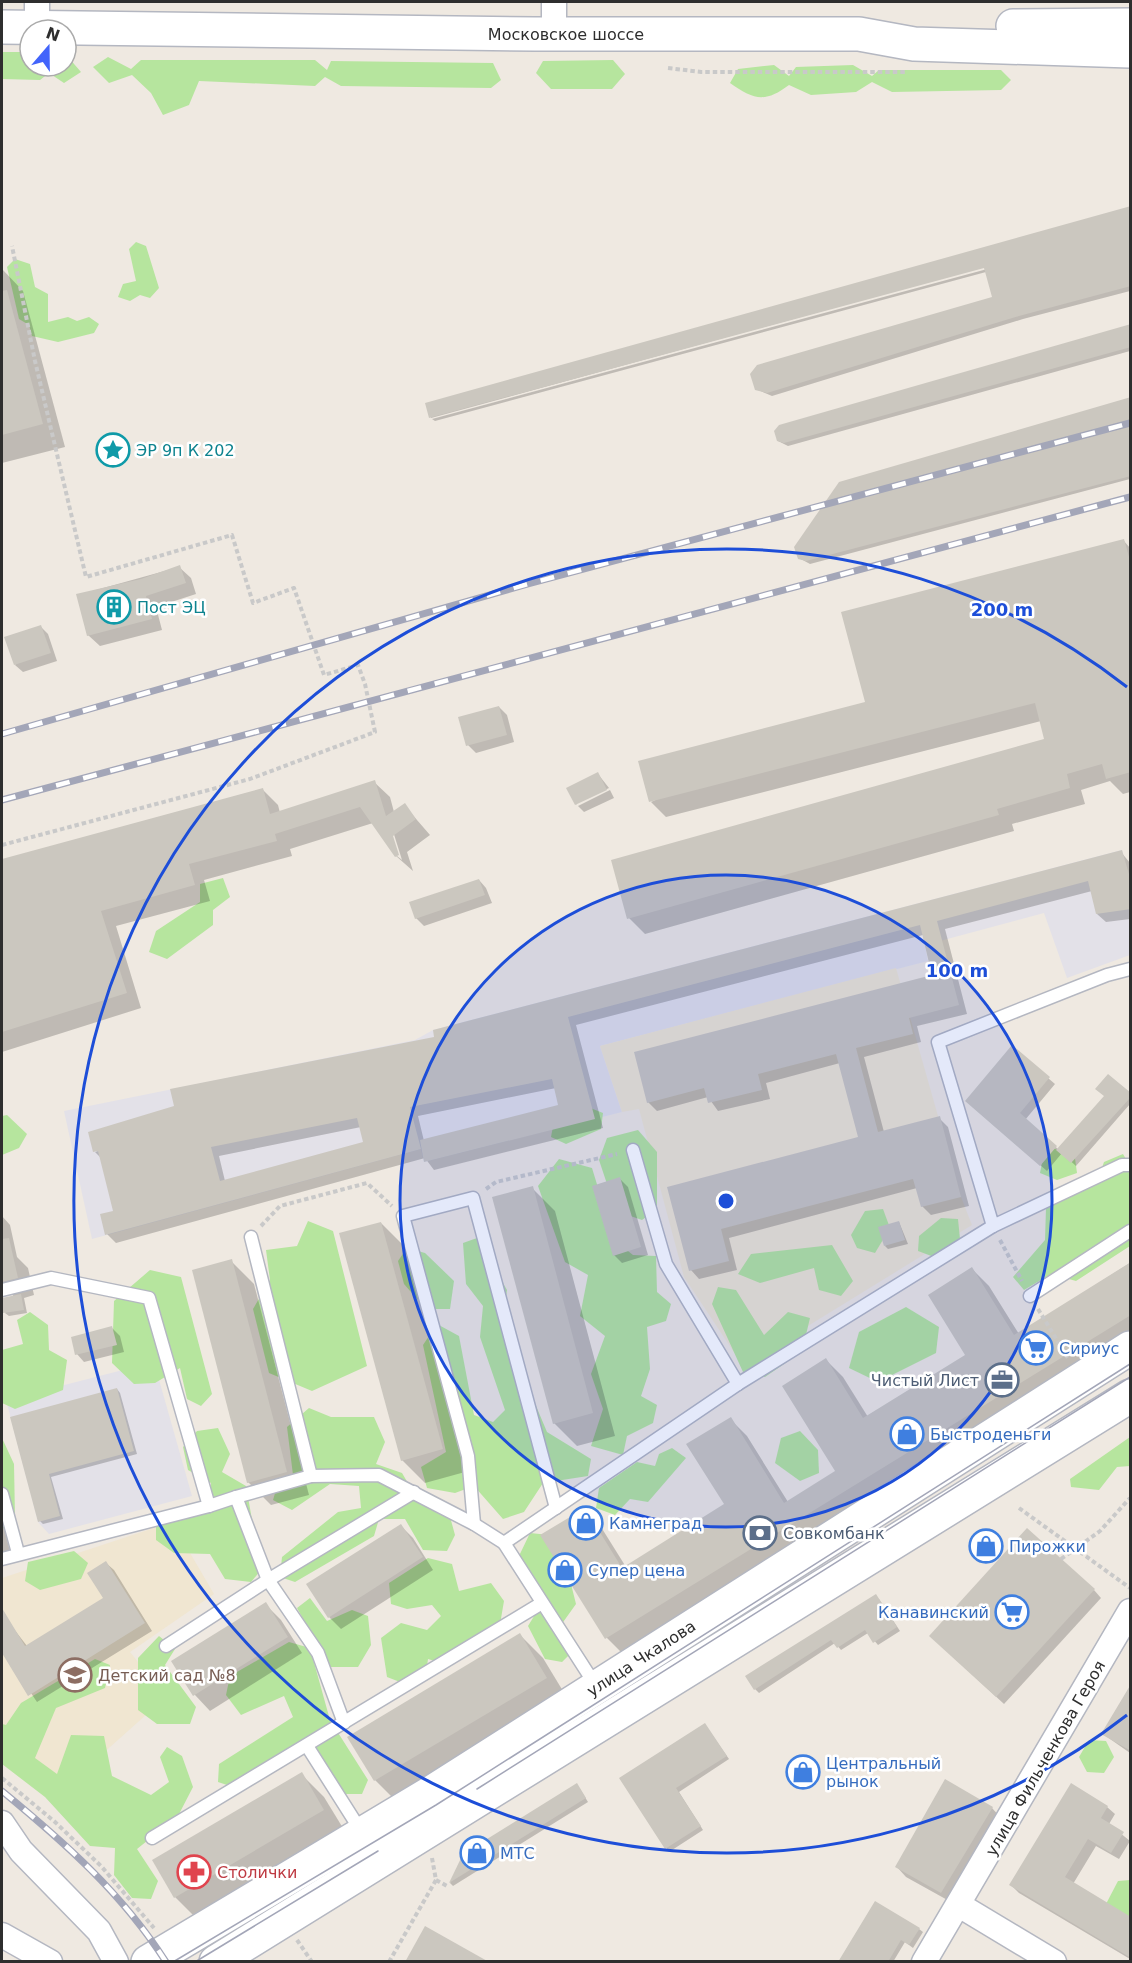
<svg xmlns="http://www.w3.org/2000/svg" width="1132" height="1963" font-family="'DejaVu Sans',sans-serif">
<rect width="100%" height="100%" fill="#efe9e1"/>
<g fill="#e3e1e8">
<polygon points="1122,850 1130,881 1130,955 1067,978 1044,913 925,945 928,961 600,1046 622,1112 424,1162 421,1149 92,1239 64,1111 415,1040 433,1030"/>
<polygon points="154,1362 192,1496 49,1534 38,1522 6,1400"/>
</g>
<g fill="#f0e6d1">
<polygon points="896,968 961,1197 972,1225 743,1366 684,1277 639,1109 622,1112 600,1046"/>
<polygon points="172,1522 214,1594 130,1652 166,1697 53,1798 2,1758 2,1578"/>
</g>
<g fill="#b6e59e">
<polygon points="2,52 30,52 30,66 66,66 68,57 81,72 64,83 49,73 40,80 2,79"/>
<polygon points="108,57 131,69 141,60 315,60 327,70 331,61 493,63 501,80 491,88 341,86 325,77 315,86 199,81 189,105 163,115 151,93 132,75 109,83 93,67"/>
<polygon points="613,60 625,74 612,89 551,89 536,73 543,61"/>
<path d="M774,65l15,11 7,-9 57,-2 19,11 7,-6h122l10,10 -10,10 -109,2 -20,-10 -16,10 -45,3 -22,-10c-24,18 -35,15 -59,-2l8,-14z"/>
<polygon points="136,242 146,246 159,288 150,298 140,295 130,301 118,297 123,284 136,281 129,249"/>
<polygon points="15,259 30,264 35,287 48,294 48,322 68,317 77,321 89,317 99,324 94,333 58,342 32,336 29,325 19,319 7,267"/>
<polygon points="223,878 230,897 213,910 213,925 167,959 149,952 156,931 200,902 200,884"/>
<polygon points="588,1107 603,1113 601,1129 566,1144 551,1137 554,1121"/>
<polygon points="7,1115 27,1134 19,1148 2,1155 2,1116"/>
<polygon points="638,1130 657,1152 657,1209 642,1220 616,1211 599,1160 607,1138"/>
<polygon points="1045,1148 1074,1151 1077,1173 1057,1180 1040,1173"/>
<polygon points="1123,1154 1130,1166 1130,1246 1076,1281 1051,1274 1024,1290 1013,1277 1045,1240 1046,1208 1096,1185 1104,1162"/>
<polygon points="559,1159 592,1168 614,1240 633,1255 656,1256 657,1292 671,1304 666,1321 647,1327 650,1369 641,1396 657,1405 653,1423 627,1436 623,1455 591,1446 603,1409 591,1374 605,1336 580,1316 588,1275 565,1262 538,1186"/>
<polygon points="883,1209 890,1228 875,1253 857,1248 851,1235 865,1211"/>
<polygon points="941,1218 958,1219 960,1239 934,1257 918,1251 919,1236"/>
<polygon points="308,1221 333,1231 367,1366 312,1391 269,1373 253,1309 270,1280 266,1250 297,1246"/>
<polygon points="477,1238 507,1290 502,1325 547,1432 591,1459 588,1476 543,1483 524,1512 503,1519 474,1486 455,1493 427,1488 421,1467 446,1452 423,1345 437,1324 459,1336 474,1415 493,1422 505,1410 480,1337 483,1306 466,1284 463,1243"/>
<polygon points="832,1245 853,1281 841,1296 819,1290 814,1268 760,1283 738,1274 751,1254"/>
<polygon points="407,1248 425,1253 454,1281 450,1309 426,1309 404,1284 398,1261"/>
<polygon points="150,1270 181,1277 212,1394 201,1406 187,1399 180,1368 155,1383 134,1384 112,1363 114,1301"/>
<polygon points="718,1287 736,1290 764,1335 788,1312 810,1318 805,1339 787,1347 787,1362 765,1377 743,1372 712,1304"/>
<polygon points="906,1307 939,1327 936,1353 878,1382 849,1368 859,1332"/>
<polygon points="30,1312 48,1325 49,1350 67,1360 63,1390 15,1409 2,1403 2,1350 23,1344 17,1320"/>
<polygon points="309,1408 331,1417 374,1417 385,1442 376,1464 402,1473 418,1500 446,1502 455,1535 447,1551 423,1550 405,1519 379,1519 374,1536 295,1582 280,1577 282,1557 338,1512 361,1508 359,1486 330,1484 292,1510 273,1500 279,1480 293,1475 287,1427"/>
<polygon points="218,1428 230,1454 222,1472 246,1486 261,1570 251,1582 225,1579 210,1554 174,1553 156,1540 156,1514 210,1499 211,1483 188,1470 183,1447 197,1431"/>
<polygon points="800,1431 818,1450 819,1473 800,1481 775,1463 781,1438"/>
<polygon points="1130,1437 1130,1466 1117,1467 1099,1490 1071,1487 1070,1479"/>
<polygon points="2,1438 14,1464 15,1518 5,1529 2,1527"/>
<polygon points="672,1448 686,1458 648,1502 630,1499 615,1515 596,1508 599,1488 637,1462 655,1466 659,1454"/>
<polygon points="530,1533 559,1536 576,1604 556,1632 571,1653 562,1662 545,1659 528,1626 544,1600 519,1556"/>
<polygon points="74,1551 88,1563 81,1579 40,1590 25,1581 28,1562"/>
<polygon points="428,1558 452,1564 459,1591 491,1583 504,1601 498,1636 448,1665 428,1659 425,1680 413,1687 387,1677 381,1638 401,1623 427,1630 441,1616 432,1605 407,1609 391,1604 389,1583"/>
<polygon points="310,1598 327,1621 352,1610 368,1616 371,1645 358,1667 330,1667 297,1608"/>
<polygon points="159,1636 175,1649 165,1665 196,1707 190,1724 157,1724 138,1710 138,1658"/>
<polygon points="289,1642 310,1648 330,1720 368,1780 362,1794 344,1794 309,1739 230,1786 218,1782 219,1764 293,1717 284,1696 241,1715 226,1695 230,1676"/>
<polygon points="95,1659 110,1665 105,1688 56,1708 35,1758 57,1774 71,1735 104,1736 112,1776 151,1795 169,1782 160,1757 167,1747 182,1756 193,1787 178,1816 137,1849 158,1881 151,1899 132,1898 114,1875 115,1848 90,1846 45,1797 2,1764 2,1724 6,1725 21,1703"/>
<polygon points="1089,1740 1106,1741 1114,1757 1104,1773 1087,1772 1079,1757"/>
<polygon points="1130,1880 1130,1932 1106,1904 1118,1881"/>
</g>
<g fill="#0003" fill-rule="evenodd">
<polygon points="1130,208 1130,291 1023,319 772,396 756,389 994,298 986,272 435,421 432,419 991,268 990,265 431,418 427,404"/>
<polygon points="2,269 23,291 65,447 2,463"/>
<polygon points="1130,326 1130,351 788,446 778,441"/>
<polygon points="1130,398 1130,479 810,564 799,558"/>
<polygon points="1124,541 1130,548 1130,792 1123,794 1110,781 1081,790 1085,804 1012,824 1014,831 645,934 629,918 1046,740 1041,721 666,817 651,802 867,703"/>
<polygon points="179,567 191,578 196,594 156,607 162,630 100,646 88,635 78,595"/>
<polygon points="41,627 48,634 57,661 23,672 15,665"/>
<polygon points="499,707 507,715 514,742 476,753 468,745"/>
<polygon points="598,774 609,788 577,803 577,805 568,788"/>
<path d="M374,782l16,15 4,15 10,-7 26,30 -23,17 6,19 -17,-15 -23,-33 -83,26 2,7 -88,24 6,21 -94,25 25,82 -139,44v-192l260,-71 16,16 2,8zM392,828l10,32 -5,-4 -8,-27z"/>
<polygon points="610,790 614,798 584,812 578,806"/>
<path d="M1121,852l9,11v56l-24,3 -9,-8 -5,-23 -147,38 22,85 -50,12 4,16 -57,15 20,75 55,-14 9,9 21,79 -38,9 -9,-9 -5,-18 -188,50 8,32 -38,9 -8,-9 -22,-82 190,-50 -19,-75 -74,20 4,16 -52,12 -10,-14 -51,14 -9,-9 285,-125 -10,-42 -347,90 27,103 -169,42 -9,-12 -309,85 -9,-9 7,-22 -13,-54 -6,-6 341,-114zM556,1088l4,18 -136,35 -6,-25zM361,1127l3,16 -139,38 -6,-25z"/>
<polygon points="479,880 486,888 492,903 424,926 416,918"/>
<polygon points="1012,1047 1055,1084 1025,1120 1058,1149 1130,1095 1130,1104 1076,1166 1062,1153 1047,1171 973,1107"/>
<polygon points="620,1179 628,1187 648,1255 622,1263 614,1255"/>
<polygon points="532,1188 555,1211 615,1436 577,1446 554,1423"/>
<polygon points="2,1216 10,1225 17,1257 28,1268 34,1295 24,1298 27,1313 9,1316 5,1313 14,1297 12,1294 2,1296"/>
<polygon points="899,1222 908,1244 888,1249 885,1246"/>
<polygon points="381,1223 404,1246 465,1472 425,1483 402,1460"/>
<polygon points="231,1261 254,1284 309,1495 271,1505 248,1482"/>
<polygon points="1130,1263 1130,1343 624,1655 607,1638 542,1536 584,1510 601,1527 626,1567 726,1505 730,1419 747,1436 788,1502 837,1471 826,1360 843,1377 868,1417 967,1355 972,1269 989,1286 1019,1334"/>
<polygon points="112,1328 120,1336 124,1352 84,1362 77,1354"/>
<polygon points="117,1389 120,1393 137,1454 51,1477 63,1519 43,1524 40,1521 12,1418"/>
<polygon points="2,1520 12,1559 2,1562"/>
<polygon points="401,1526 413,1538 433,1570 341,1629 329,1617"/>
<polygon points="106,1563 114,1570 152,1631 37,1702 2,1650 2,1629 10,1624 27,1646 105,1598"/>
<polygon points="1094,1590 1101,1598 1004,1704 938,1643"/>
<polygon points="879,1599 900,1631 878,1645 868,1633 841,1650 835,1643 759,1693 755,1689 747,1677"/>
<polygon points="265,1604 281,1620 302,1653 210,1711 195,1695 173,1662"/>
<polygon points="520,1635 543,1658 569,1701 398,1803 375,1780 349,1737"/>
<polygon points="1130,1687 1130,1753 1103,1734"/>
<polygon points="705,1725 729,1759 679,1792 703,1830 669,1852 621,1779"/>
<polygon points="301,1774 324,1797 346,1833 198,1920 175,1897"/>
<polygon points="580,1789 588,1802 453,1886 450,1883 464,1855"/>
<polygon points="1107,1807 1115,1814 1109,1824 1130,1841 1119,1859 1096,1846 1073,1884 1129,1917 1130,1914 1130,1959 1019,1893 1011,1885"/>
<polygon points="992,1808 1001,1818 951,1902 906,1877 897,1867"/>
<polygon points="919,1929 923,1932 913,1948 905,1942 893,1962 840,1962"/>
</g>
<g fill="#cbc7bf" fill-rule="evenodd">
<polygon points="1131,206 1131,286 1019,316 767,393 755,390 750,374 757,365 992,297 984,268 429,418 425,403"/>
<polygon points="7,290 43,424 2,435 2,291"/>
<polygon points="1131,324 1131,347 784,443 777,441 774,431 779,425"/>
<polygon points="1131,397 1131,476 806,561 798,559 794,547 839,482"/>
<polygon points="1124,539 1131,564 1131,772 1106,779 1102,764 1067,774 1070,788 997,809 999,815 627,919 611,860 1044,739 1035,703 649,802 638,761 865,702 841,612"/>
<polygon points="180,565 186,583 146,596 152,619 87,636 76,594 141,579"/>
<polygon points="41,625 51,653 14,665 4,637"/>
<polygon points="499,706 507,735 466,746 458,717"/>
<polygon points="598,772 607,790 575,805 566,788"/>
<polygon points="375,780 386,816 405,803 416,819 393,836 399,855 395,857 360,807 275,834 277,841 189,864 195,885 101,911 127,993 2,1032 2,859 263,788 270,814"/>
<path d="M1122,850l9,31v28l-35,5 -8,-33 -151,40 22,84 -50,13 4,16 -57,14 22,84 62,-16 21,81 -40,10 -8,-28 -192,50 8,32 -40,10 -22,-84 191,-50 -22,-83 -78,20 4,16 -54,13 -4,-15 -57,15 -13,-51 298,-77 -12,-50 -352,92 27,102 -171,43 -4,-22 138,-35 -6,-26 -142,28 11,42 -316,86 -5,-21 13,-3 -15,-60 -5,1 -5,-20 86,-26 -4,-17 264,-52 -1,-7zM357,1118l6,24 -143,39 -9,-34z"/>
<polygon points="479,879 485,895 415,919 409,902"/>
<polygon points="1012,1045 1050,1077 1020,1113 1057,1146 1040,1166 965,1101"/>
<polygon points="1108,1074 1131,1093 1131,1097 1071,1163 1056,1150 1104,1096 1095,1089"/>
<polygon points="620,1177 641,1247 613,1256 592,1186"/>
<polygon points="533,1186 593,1413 553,1424 492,1197"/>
<polygon points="899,1221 905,1240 884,1246 878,1227"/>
<polygon points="381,1222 443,1449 401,1461 339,1233"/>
<polygon points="9,1238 18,1278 2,1282 2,1239"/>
<polygon points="232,1259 287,1472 247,1483 192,1270"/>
<polygon points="1131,1262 1131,1315 605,1639 540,1535 585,1508 622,1568 724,1504 686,1444 731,1417 784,1503 835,1471 782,1386 826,1358 863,1418 965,1355 928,1295 972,1267 1014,1335"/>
<polygon points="21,1294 24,1310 3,1313 2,1298"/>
<polygon points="112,1326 117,1345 75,1355 71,1337"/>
<polygon points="117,1388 134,1451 49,1474 60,1516 38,1522 10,1417"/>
<polygon points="401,1524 423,1557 328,1618 306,1584"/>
<polygon points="1027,1528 1095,1589 996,1697 929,1636"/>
<polygon points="106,1561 145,1623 28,1696 2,1653 2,1608 25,1646 103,1598 87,1573"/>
<polygon points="876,1594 897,1627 873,1643 865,1630 837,1648 831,1640 754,1690 745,1676"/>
<polygon points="266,1602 288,1637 193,1696 171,1661"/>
<polygon points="520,1633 547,1678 374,1781 347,1737"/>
<polygon points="1131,1684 1131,1751 1101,1734"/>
<polygon points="705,1723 727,1756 676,1788 701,1826 665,1849 619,1778"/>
<polygon points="302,1772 324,1810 174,1898 152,1860"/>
<polygon points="945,1779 993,1807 941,1893 895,1867"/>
<polygon points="577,1783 586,1798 449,1883 463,1854"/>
<polygon points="1071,1783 1108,1806 1101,1818 1124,1832 1111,1853 1088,1839 1065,1877 1131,1917 1131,1958 1009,1885"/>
<polygon points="875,1901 920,1928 909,1945 901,1940 888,1962 838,1962"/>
<polygon points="425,1926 489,1962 405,1962"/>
</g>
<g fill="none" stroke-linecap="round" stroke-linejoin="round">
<g stroke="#b4b7c1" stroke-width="15">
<g id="service">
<polyline points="1130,969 1107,975 938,1042 993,1226 1122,1165 1130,1165"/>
<polyline points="633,1150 666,1264 738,1384 993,1226"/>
<polyline points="251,1237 311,1476"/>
<polyline points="2,1290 51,1278 149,1298 209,1506 236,1497 268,1580 318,1653 344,1723"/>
<polyline points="1030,1296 1130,1231"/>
<polyline points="2,1494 18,1553"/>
<polyline points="236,1497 311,1476 379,1475 474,1524 504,1543 738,1384"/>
<polyline points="474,1524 468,1456 403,1216 473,1198 556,1508"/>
<polyline points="504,1543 596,1686"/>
<polyline points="2,1559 209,1506"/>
<polyline points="166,1646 268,1580 414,1492"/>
<polyline points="307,1746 361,1831"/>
<polyline points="152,1838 542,1603"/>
</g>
</g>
<g stroke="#b4b7c1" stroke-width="27">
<g id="minor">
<polyline points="554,2 554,34"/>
<polyline points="37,28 37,2"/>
<polyline points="2,1823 21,1851 99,1931 116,1962"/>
<polyline points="959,1905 1054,1962"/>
<polyline points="2,1935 50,1962"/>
<polyline points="924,1962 1130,1611"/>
</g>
</g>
<g stroke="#b4b7c1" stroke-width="36">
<g id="secondary">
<polyline points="1013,26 1130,25"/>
<polyline points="2,27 535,34 859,34 914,44 1130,51"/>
<polyline points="148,1962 429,1794 1130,1348"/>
<polyline points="216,1962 1130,1396"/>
</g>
</g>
<g stroke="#c9c9c9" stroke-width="4" stroke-dasharray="4.5 3" stroke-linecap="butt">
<polyline points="668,68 701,72 907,72"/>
<polyline points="2,845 250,779 375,732 365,684 358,665 324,675 294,588 253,603 232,535 86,577 35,361 12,246"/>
<polyline points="486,1189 496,1182 617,1154"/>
<polyline points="261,1226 280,1206 367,1183 392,1206"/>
<polyline points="1000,1240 1022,1281"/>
<polyline points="1038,1309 1068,1358"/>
<polyline points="1019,1508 1130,1588"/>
<polyline points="1061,1559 1100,1531 1130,1498"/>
<polyline points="2,1778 55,1822 101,1866 154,1928"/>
<polyline points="436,1880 447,1886"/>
<polyline points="297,1940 312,1962"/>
<polyline points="389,1962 436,1880 432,1858"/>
</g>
<use href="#service" stroke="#fff" stroke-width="12"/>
<use href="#minor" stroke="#fff" stroke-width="24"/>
<use href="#secondary" stroke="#fff" stroke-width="33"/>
<g stroke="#a3a6b8" stroke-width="1.5">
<polyline points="477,1789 1130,1377"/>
<polyline points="173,1962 436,1805 1130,1364"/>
<polyline points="195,1962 378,1851"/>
</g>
<g stroke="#a3a6b8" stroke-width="7">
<g id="rail">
<polyline points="2,734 528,584 1130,423"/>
<polyline points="2,800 1130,497"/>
<path d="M2,1791c62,51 120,102 164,171"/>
</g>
</g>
<use href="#rail" stroke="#fff" stroke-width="4.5" stroke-dasharray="14" stroke-linecap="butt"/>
</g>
<circle cx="726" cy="1201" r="326" fill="#1d4ed8" fill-opacity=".12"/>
<g fill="none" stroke="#1d4ed8" stroke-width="3">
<circle cx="726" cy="1201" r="326"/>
<path d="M1127 1715A652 652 0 1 1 1127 687"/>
</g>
<defs>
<g id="sight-ring" transform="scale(1.725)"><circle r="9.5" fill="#fff" stroke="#0f9aa8" stroke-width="1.5"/><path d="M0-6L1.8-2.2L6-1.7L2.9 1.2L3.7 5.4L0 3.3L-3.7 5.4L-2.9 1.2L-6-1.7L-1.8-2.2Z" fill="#0f9aa8"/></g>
<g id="building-ring" transform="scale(1.725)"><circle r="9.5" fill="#fff" stroke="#0f9aa8" stroke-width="1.5"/><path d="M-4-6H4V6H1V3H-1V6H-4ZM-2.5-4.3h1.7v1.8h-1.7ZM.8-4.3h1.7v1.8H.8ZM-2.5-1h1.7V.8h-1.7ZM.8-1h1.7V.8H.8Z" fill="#0f9aa8"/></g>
<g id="supermarket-ring" transform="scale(1.725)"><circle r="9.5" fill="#fff" stroke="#3f7fe0" stroke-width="1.5"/><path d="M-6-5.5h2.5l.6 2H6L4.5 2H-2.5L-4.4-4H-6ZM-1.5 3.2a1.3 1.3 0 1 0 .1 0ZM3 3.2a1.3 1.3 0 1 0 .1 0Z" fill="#3f7fe0"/></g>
<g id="office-ring" transform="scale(1.725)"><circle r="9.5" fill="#fff" stroke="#5c6f8a" stroke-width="1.5"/><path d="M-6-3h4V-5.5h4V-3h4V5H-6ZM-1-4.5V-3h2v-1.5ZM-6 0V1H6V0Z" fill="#5c6f8a"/></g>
<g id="shop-ring" transform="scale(1.725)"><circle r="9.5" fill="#fff" stroke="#3f7fe0" stroke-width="1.5"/><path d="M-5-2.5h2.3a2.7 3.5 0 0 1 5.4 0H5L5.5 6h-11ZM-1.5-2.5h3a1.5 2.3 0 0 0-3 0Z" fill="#3f7fe0"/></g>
<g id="bank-ring" transform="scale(1.725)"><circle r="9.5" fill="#fff" stroke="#5c6f8a" stroke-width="1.5"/><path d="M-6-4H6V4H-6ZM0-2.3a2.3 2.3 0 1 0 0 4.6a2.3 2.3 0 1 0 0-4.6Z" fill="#5c6f8a"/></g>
<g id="school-ring" transform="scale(1.725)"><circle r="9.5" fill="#fff" stroke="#8d6e63" stroke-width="1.5"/><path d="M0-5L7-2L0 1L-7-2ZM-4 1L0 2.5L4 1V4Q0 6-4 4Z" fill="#8d6e63"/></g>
<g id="pharmacy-ring" transform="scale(1.725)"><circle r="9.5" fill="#fff" stroke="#e0444e" stroke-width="1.5"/><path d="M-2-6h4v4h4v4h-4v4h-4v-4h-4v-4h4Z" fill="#e0444e"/></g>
</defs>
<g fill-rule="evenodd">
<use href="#sight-ring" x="113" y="450"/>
<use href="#building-ring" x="114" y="607"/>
<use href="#supermarket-ring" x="1036" y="1348"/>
<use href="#office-ring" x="1002" y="1380"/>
<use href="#shop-ring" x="907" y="1434"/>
<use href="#shop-ring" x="586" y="1523"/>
<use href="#bank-ring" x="760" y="1533"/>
<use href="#shop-ring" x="986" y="1546"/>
<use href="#shop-ring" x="565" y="1570"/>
<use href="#supermarket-ring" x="1012" y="1612"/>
<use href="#school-ring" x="75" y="1675"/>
<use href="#shop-ring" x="803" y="1772"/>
<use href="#shop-ring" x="477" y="1853"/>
<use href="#pharmacy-ring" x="194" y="1872"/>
</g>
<g text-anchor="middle" stroke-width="5" stroke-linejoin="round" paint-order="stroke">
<g font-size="16" fill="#2e2e2e" stroke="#fff">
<text x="566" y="40">Московское шоссе</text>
<text transform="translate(641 1658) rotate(-33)" y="6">улица Чкалова</text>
<text transform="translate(1045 1758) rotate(-60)" y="6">улица Фильченкова Героя</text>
</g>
<g font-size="16" fill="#0d838f" stroke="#fff" text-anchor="start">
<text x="136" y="456">ЭР 9п К 202</text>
<text x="137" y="613">Пост ЭЦ</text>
</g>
<g font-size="16" fill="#366cbe" stroke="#fff" text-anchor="start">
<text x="1059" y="1354">Сириус</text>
<text x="930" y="1440">Быстроденьги</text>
<text x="609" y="1529">Камнеград</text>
<text x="1009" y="1552">Пирожки</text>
<text x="588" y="1576">Супер цена</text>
<text x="989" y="1618" text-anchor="end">Канавинский</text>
<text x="826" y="1769">Центральный<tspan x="826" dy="18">рынок</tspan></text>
<text x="500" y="1859">МТС</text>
</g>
<g font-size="16" fill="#4e5e75" stroke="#fff" text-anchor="end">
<text x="979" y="1386">Чистый Лист</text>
<text x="783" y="1539" text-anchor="start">Совкомбанк</text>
</g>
<g font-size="16" fill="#785e54" stroke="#fff" text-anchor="start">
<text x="98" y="1681">Детский сад №8</text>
</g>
<g font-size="16" fill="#be3a42" stroke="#fff" text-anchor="start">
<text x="217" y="1878">Столички</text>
</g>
</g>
<circle cx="726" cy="1201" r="9" fill="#1d4ed8" stroke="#fff" stroke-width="3"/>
<g font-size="18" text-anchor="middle" font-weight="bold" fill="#1d4ed8" stroke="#fff" stroke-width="5" stroke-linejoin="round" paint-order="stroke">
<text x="1002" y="616">200 m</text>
<text x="957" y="977">100 m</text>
</g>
<rect width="1132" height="1963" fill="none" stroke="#2e2e2e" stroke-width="6"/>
<g transform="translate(48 48) rotate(20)"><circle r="28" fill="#ffffff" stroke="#ababab" stroke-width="1.5"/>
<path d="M0-4.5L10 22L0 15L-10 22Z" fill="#4264fb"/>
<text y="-9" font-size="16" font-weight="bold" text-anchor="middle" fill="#2e2e2e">N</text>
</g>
</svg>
